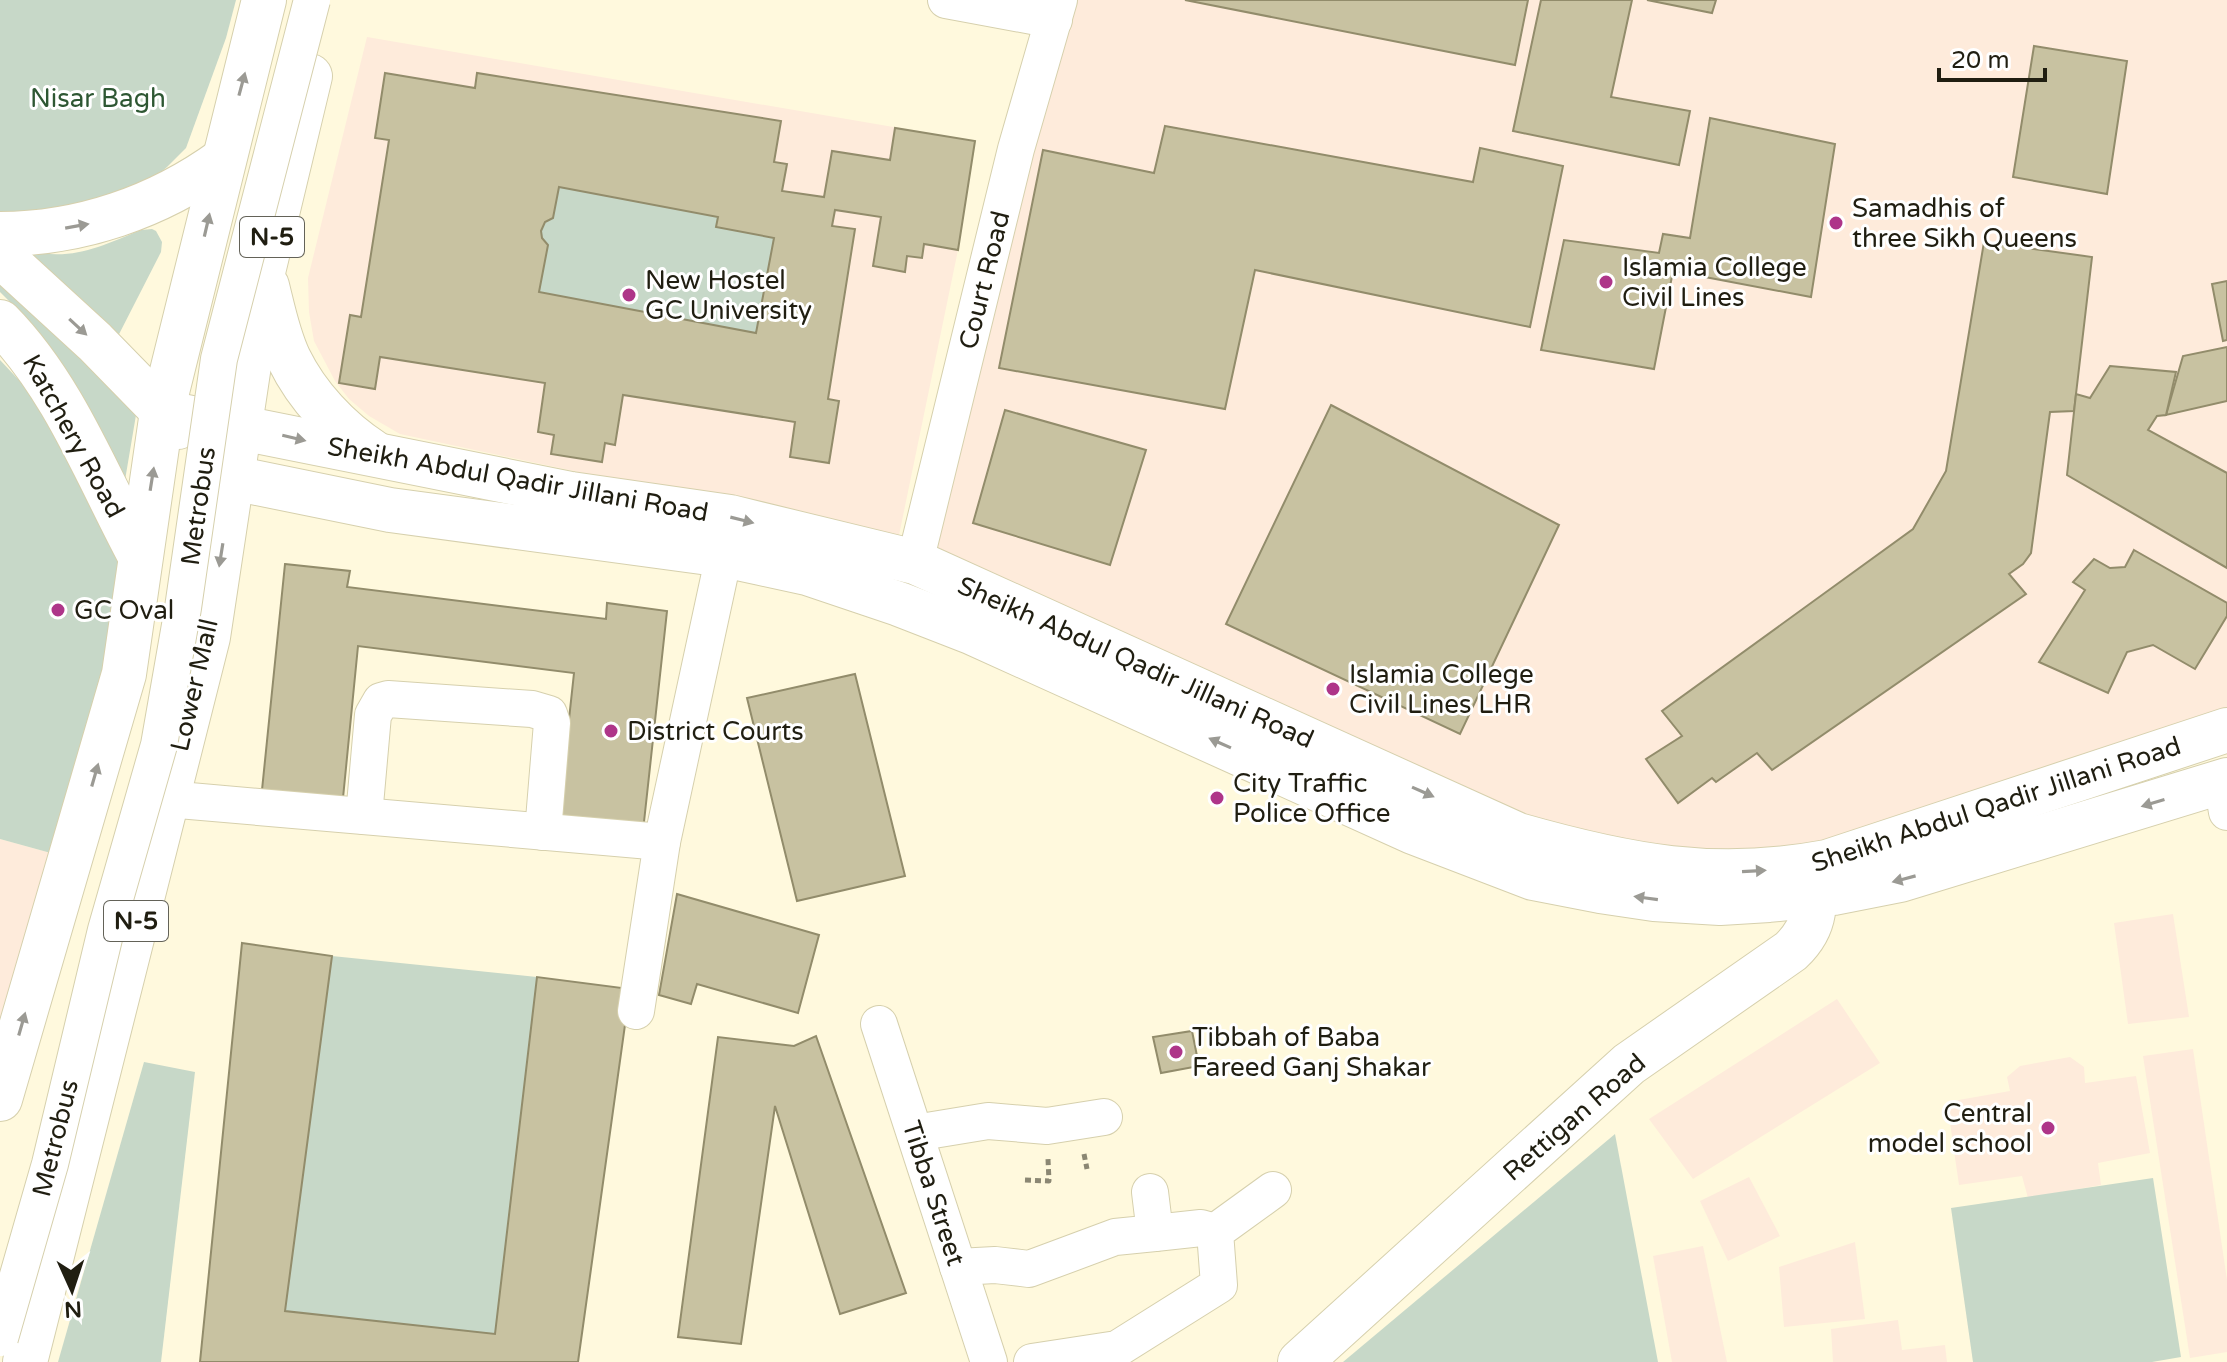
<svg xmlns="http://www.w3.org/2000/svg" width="2227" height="1362" font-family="'Varela Round',sans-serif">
<rect width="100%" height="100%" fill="#fff9dd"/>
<g fill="#feebdb">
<polygon points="1056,0 2227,0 2227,749 1687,882 913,565"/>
<polygon points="367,37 975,141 958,250 898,540 400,434 369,416 349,399 335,381 314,341 309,312 308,278"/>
<polygon points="0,839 58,855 0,1082"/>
<polygon points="2173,914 2189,1017 2128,1024 2114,923"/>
<polygon points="1837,999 1880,1063 1693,1179 1649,1119"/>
<polygon points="2193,1049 2227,1280 2227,1352 2190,1358 2143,1056"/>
<polygon points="2070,1057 2084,1067 2085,1083 2136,1076 2150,1153 2098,1163 2101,1185 2028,1198 2022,1176 1959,1185 1947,1102 2010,1091 2007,1077 2020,1066"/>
<polygon points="1749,1177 1780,1236 1728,1261 1700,1201"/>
<polygon points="1855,1242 1865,1319 1784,1327 1779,1267"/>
<polygon points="1703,1246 1727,1362 1672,1362 1653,1256"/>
<polygon points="1898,1320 1902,1350 1945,1345 1947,1362 1833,1362 1831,1329"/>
</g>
<g fill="#c7d8c8">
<polygon points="0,0 236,0 226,38 186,148 167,167 147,184 123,198 0,220"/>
<path d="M559,187l159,30 -2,10 58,11 -18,95 -217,-41 9,-47c-11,-10 -8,-22 5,-27z"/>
<path d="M152,229l4,2 6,11 -1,10 -47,92 -89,-94c46,12 74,-3 116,-20z"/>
<polygon points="0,274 136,415 123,492 18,310 0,292"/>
<polygon points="0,360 31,393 123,551 109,668 58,855 0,839"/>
<polygon points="332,956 537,977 495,1334 285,1311"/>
<polygon points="144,1062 195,1072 161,1362 58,1362"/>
<polygon points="1615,1134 1658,1362 1343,1362"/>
<polygon points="2153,1178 2181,1357 2152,1362 1973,1362 1951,1208"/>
</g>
<g fill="#c8c2a1" stroke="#928c6b" stroke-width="2" fill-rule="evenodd">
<polygon points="1185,0 1528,0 1515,65"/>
<polygon points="1541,0 1632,0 1611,97 1690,111 1679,165 1513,131"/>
<polygon points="1647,0 1716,0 1712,13"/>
<polygon points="2034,46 2127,61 2107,194 2013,177"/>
<path d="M385,73l90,15 2,-15 304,48 -7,41 13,2 -5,27 42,6 8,-46 58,9 5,-32 80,13 -17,109 -34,-6 -2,14 -15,-2 -2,16 -32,-6 8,-49 -46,-7 -3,16 23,3 -27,170 11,2 -10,62 -39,-6 5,-35 -172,-27 -8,50 -10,-2 -3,19 -51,-8 3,-19 -16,-3 7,-49 -165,-26 -5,32 -36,-6 11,-68 11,2 28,-177 -14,-2zM559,187l159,30 -2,10 58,11 -18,95 -217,-41 9,-47 -6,-7 -1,-7 4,-9 8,-4z"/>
<polygon points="1710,118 1835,144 1811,297 1673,271 1654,369 1541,350 1564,240 1659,253 1663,234 1690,238"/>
<polygon points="1165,126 1473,182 1480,148 1563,166 1530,327 1255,270 1225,409 999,368 1043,150 1154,173"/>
<polygon points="1984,242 2092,257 2074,411 2050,412 2031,553 2023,564 2009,574 2026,594 1772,770 1757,753 1716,782 1712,778 1678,803 1646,759 1682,736 1662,711 1913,529 1946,471"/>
<polygon points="2227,281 2227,340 2223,341 2212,284"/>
<polygon points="2227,347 2227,401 2166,415 2183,356"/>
<polygon points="2110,366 2176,372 2166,415 2157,416 2148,430 2227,473 2227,568 2067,475 2076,394 2090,398"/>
<polygon points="1331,405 1559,525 1460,734 1226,624"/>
<polygon points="1005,410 1146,450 1110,565 973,523"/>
<polygon points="2134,550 2227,603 2227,616 2195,669 2153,645 2127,652 2108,693 2039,662 2085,590 2073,582 2094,559 2110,568 2125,567"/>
<polygon points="285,564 350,571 347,587 606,619 607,603 667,611 643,831 558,821 574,673 358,646 343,798 262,790"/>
<polygon points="855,674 905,876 797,901 747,698"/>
<polygon points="677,894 819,935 798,1013 697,984 691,1004 659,995"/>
<polygon points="242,943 332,956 285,1311 495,1334 537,977 630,989 578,1362 200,1362"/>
<polygon points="1192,1031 1199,1066 1161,1073 1153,1037"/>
<polygon points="816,1036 906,1293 840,1314 775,1106 741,1344 678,1337 718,1037 794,1046"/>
</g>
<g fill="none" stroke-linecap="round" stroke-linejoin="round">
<g stroke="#d6d0ad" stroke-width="38">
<g id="minor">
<polyline points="946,0 1054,20"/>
<polyline points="915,562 1016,149 1059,0"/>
<polyline points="2222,782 2227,812"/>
<polyline points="167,799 662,842"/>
<polyline points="364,816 373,715 381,701 388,699 532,709 549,714 552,723 543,832"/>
<polyline points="636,1011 662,842 724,555"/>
<polyline points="879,1024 989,1362"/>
<polyline points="915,1133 988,1121 1047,1126 1104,1117"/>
<polyline points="1155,1233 1201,1228 1215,1232"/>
<polyline points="958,1267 995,1265 1029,1269 1115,1237 1155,1233 1150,1192"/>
<polyline points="1032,1362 1117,1349 1219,1285 1215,1232 1273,1190"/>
</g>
</g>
<g stroke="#d6d0ad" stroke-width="46">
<g id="major">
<path d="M0,234c80,0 158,-27 223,-74"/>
<polyline points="0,255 95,342 178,427"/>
<path d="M267,286c6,24 11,50 22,73 18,37 50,71 84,93"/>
<path d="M0,322c64,65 97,154 140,234"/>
<path d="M162,412l409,82 159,23 185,45 603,273c109,31 196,48 309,27l400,-132"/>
<polyline points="233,478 390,510 724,555 761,563 807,573 899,604 971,632 1413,832 1533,878 1600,891 1654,899 1720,903 1769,900 1834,893 1900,880 2227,780"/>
<polyline points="0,1099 124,674 162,412 264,0"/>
<polyline points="25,1362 208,637 263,272 310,76"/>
<path d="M1300,1362l329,-298 162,-113c27,-26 25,-48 19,-84"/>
</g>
</g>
<g stroke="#8b8773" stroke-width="5" stroke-dasharray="6 4" stroke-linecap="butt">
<polyline points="1084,1154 1087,1169"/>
<polyline points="1025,1180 1049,1181 1048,1159"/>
</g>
<use href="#minor" stroke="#fff" stroke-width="36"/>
<use href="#major" stroke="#fff" stroke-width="44"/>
<g stroke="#d6d0ad" stroke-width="38" stroke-linecap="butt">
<polyline id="minor-bridge" points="0,1338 50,1164 106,930 159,745 183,608 219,359 312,0"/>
</g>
<use href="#minor-bridge" stroke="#fff" stroke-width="36"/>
</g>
<defs><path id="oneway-solid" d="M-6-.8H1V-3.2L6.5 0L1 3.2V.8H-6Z" transform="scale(2)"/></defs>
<g fill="#9b9a94">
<use href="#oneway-solid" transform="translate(242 84) rotate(-75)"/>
<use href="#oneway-solid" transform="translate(207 225) rotate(-77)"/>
<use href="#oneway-solid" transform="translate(77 226) rotate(-10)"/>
<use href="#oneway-solid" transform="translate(78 327) rotate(43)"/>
<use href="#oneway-solid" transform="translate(294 438) rotate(13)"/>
<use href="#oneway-solid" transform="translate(152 479) rotate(-81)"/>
<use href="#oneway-solid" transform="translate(742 520) rotate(14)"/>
<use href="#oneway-solid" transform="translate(221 555) rotate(99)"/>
<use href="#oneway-solid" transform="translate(1220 743) rotate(-156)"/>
<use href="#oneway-solid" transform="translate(95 775) rotate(-74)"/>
<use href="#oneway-solid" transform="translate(1423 792) rotate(24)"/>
<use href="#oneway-solid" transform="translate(2153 803) rotate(163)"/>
<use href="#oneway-solid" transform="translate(1754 871) rotate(-3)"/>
<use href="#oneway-solid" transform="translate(1904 879) rotate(165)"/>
<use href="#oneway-solid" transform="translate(1646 898) rotate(-172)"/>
<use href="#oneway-solid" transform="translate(22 1024) rotate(-74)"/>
</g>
<g fill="#ae3589" stroke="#fff" stroke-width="3">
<circle cx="1836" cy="223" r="8"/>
<circle cx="1606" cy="282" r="8"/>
<circle cx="629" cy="295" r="8"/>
<circle cx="58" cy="610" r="8"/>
<circle cx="1333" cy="689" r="8"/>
<circle cx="611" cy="731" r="8"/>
<circle cx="1217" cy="798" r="8"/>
<circle cx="1176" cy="1052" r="8"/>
<circle cx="2048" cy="1128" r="8"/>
</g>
<g text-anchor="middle" stroke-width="6" stroke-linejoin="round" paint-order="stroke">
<g fill="#fff" stroke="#636258" stroke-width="2">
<rect x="240" y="217" width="64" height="40" rx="6"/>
<rect x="104" y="901" width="64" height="40" rx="6"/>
</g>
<g font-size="24" font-weight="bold" fill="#201e11">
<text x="272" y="245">N-5</text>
<text x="136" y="929">N-5</text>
</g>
<g font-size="26" fill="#2e5733" stroke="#fff">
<text x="98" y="107">Nisar Bagh</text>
</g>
<g font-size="26" fill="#201e11" stroke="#fff" text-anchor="start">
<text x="1852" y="217">Samadhis of<tspan x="1852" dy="30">three Sikh Queens</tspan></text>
<text x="1622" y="276">Islamia College<tspan x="1622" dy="30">Civil Lines</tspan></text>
<text x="645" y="289">New Hostel<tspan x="645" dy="30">GC University</tspan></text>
<text x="74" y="619">GC Oval</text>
<text x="1349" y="683">Islamia College<tspan x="1349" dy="30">Civil Lines LHR</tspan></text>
<text x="627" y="740">District Courts</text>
<text x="1233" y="792">City Traffic<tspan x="1233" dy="30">Police Office</tspan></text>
<text x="1192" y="1046">Tibbah of Baba<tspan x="1192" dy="30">Fareed Ganj Shakar</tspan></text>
<text x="2032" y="1122" text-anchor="end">Central<tspan x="2032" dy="30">model school</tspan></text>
</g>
<g font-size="26" fill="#201e11" stroke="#fff">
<text transform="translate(984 280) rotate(-76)" y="9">Court Road</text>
<text transform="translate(74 436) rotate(61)" y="9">Katchery Road</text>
<text transform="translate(518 479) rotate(10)" y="9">Sheikh Abdul Qadir Jillani Road</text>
<text transform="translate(198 506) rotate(-82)" y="9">Metrobus</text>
<text transform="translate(1136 662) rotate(24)" y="9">Sheikh Abdul Qadir Jillani Road</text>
<text transform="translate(194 685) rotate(-77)" y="9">Lower Mall</text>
<text transform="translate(1996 804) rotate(-18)" y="9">Sheikh Abdul Qadir Jillani Road</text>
<text transform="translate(1574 1117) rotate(-41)" y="9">Rettigan Road</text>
<text transform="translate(55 1138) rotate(-76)" y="9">Metrobus</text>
<text transform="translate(934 1193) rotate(72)" y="9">Tibba Street</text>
</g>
</g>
<g transform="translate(72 1290) rotate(177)" stroke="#ffffff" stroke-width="6" paint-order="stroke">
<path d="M0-6L14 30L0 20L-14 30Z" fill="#201e11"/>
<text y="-12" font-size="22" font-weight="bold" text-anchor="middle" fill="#201e11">N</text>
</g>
<path d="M1939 68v12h106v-12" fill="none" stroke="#201e11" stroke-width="4"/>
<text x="1951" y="68" font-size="24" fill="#201e11" stroke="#ffffff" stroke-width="6" paint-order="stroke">20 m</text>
</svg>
